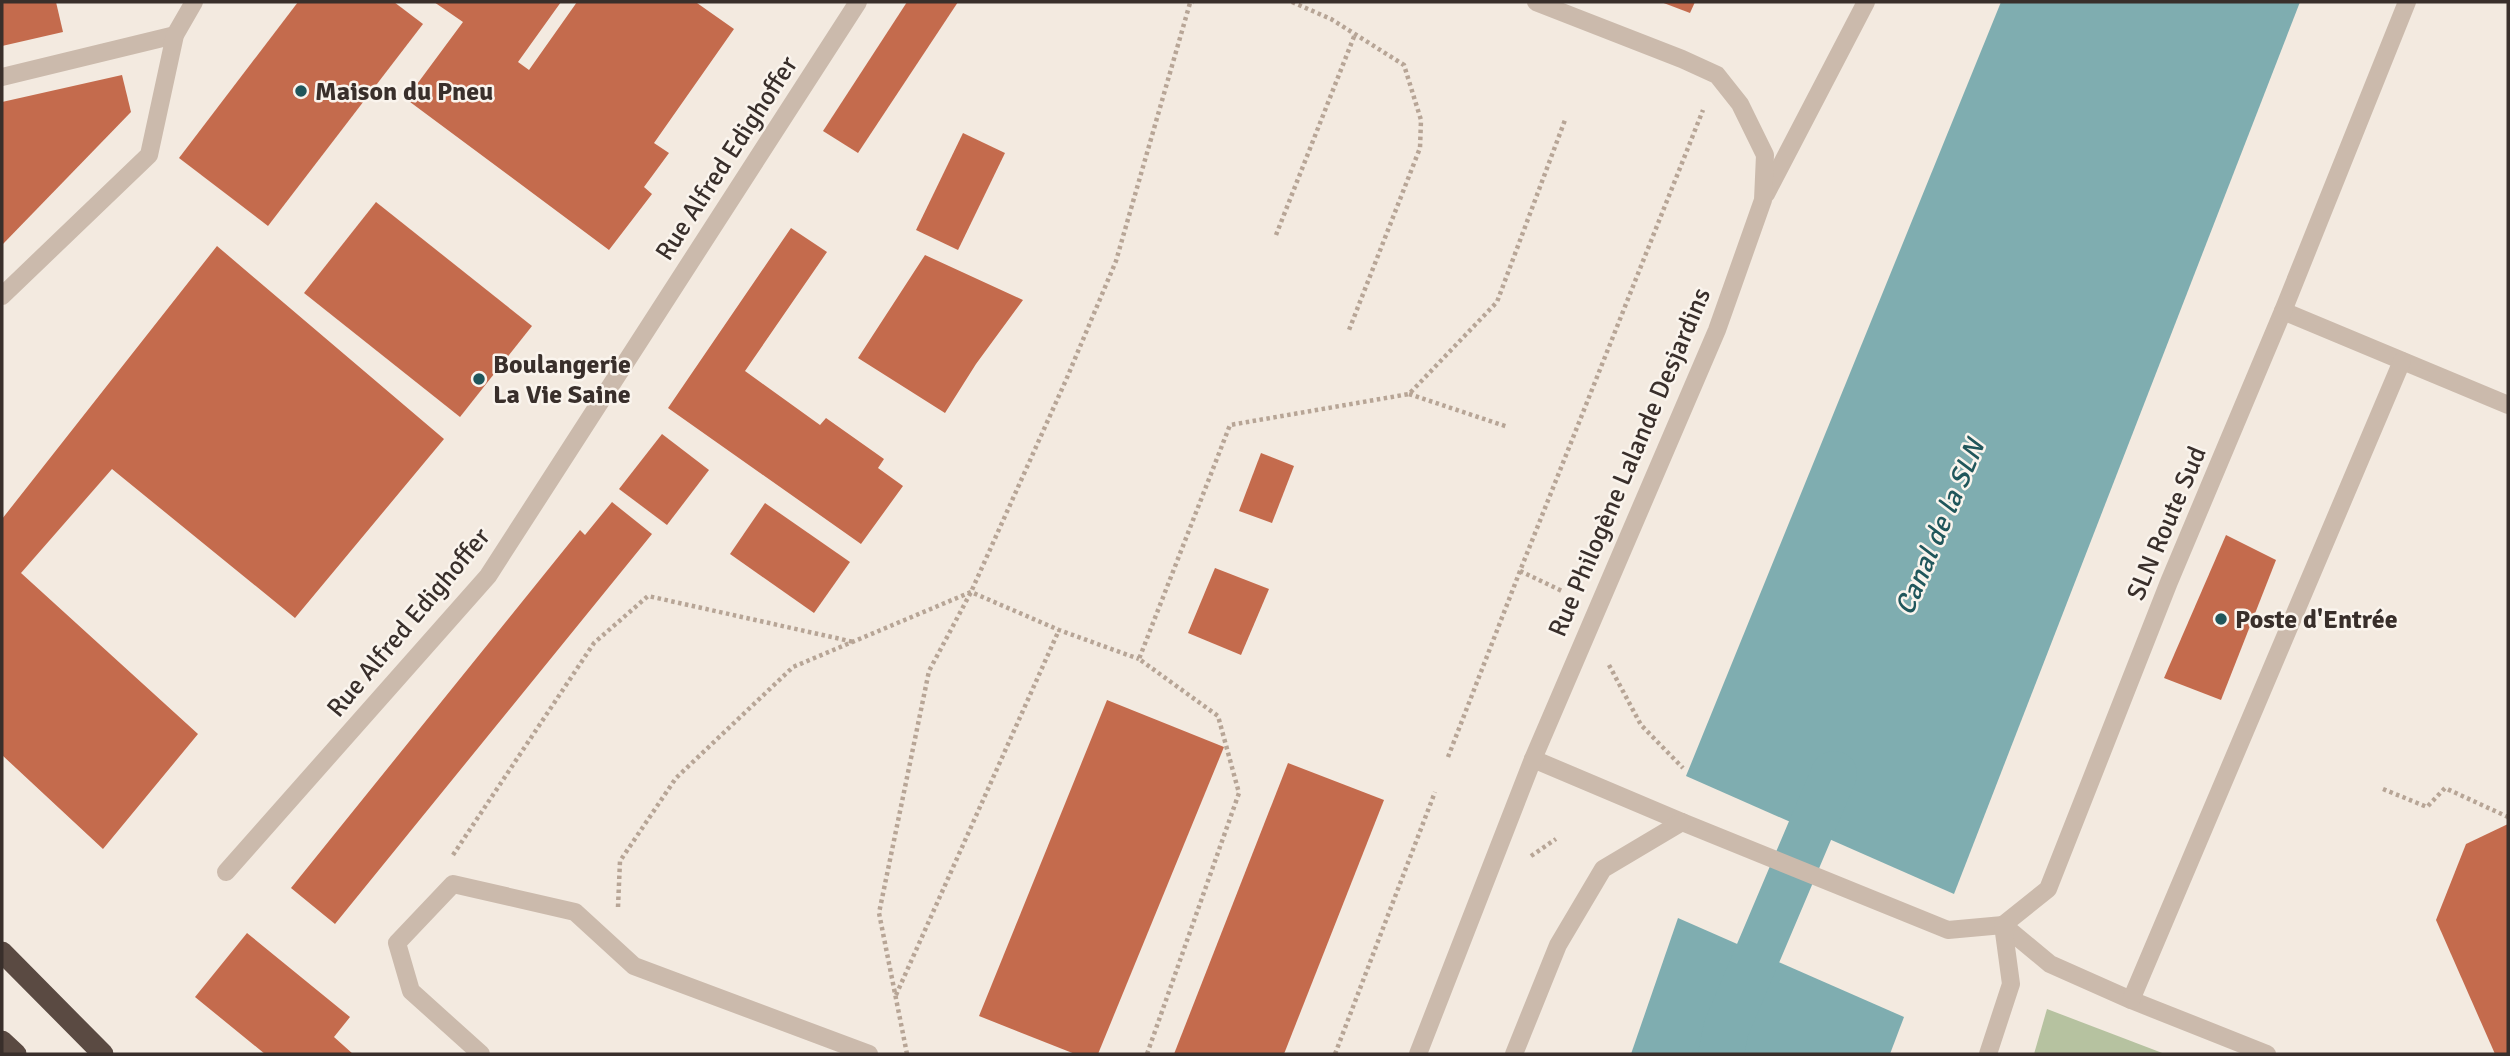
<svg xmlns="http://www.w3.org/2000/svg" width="2510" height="1056" font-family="Signika,sans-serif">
<rect width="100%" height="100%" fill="#f3eae0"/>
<polygon fill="#b6c2a0" points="2047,1009 2165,1054 2034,1054"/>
<g fill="#7fadb0">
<polygon points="2001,2 2300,2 1954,894 1686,776"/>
<polygon points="1678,918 1904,1017 1890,1054 1631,1054"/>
</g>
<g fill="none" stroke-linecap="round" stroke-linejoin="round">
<polyline stroke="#7fadb0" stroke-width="46" points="1721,1054 1726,1029 1834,774"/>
</g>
<g fill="#c46b4d">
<polygon points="2,2 56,2 63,32 2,46"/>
<polygon points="298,2 394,2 423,24 268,226 179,158"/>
<polygon points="434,2 561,2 518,62 529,70 577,2 698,2 697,3 734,29 654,143 669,153 644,187 652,194 609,250 406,99 463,22"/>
<polygon points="907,2 958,2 858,153 823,131"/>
<polygon points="1661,2 1695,2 1690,13"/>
<polygon points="122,75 131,112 2,245 2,102"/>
<polygon points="963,133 1005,153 958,250 916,230"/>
<polygon points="376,202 532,326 460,417 304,293"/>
<polygon points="791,228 827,252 745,371 820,425 826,418 884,459 878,468 903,486 861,544 668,408"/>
<polygon points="217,246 444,439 295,618 112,469 21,573 198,734 103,849 2,755 2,519"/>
<polygon points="925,255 1023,300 976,364 945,413 858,358"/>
<polygon points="662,434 709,470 667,525 619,489"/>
<polygon points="1261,453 1294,466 1272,523 1239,511"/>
<polygon points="612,502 652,534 335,924 291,888 580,530 585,535"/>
<polygon points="765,503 850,562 814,613 730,554"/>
<polygon points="2226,535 2276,560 2221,700 2164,678"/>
<polygon points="1215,568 1269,589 1241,655 1188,633"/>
<polygon points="1107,700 1224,747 1098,1054 1075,1054 979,1016"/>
<polygon points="1288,763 1384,800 1284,1054 1174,1054"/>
<polygon points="2508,824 2508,1054 2495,1054 2436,920 2466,844"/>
<polygon points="247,933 350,1017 334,1037 353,1054 265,1054 195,997"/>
</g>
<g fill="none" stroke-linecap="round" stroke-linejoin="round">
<g stroke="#b7a596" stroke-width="4.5" stroke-dasharray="3.5 3.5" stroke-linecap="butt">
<polyline points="1292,2 1331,19 1404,65 1421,120 1420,148 1349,330"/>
<polyline points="1276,235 1355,34"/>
<polyline points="1409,394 1508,427"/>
<polyline points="1520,571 1564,592"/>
<polyline points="1609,665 1641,725 1683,768"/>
<polyline points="1448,757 1520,571 1703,110"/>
<polyline points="2383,789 2427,807 2445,788 2508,817"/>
<polyline points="453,855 594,643 648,596 854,642"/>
<polyline points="1531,856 1556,839"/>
<polyline points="618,907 620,861 676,778 793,667 971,592 1059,630 1139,659"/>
<polyline points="896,995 1059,630"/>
<polyline points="907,1054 879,913 929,671 971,592 1066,380 1116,261 1190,3 1193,2"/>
<polyline points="1147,1054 1239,793 1218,716 1139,659 1230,425 1409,394 1497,302 1565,120"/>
<polyline points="1335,1054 1435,792"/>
</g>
<g stroke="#cbbaac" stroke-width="18">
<polyline points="2,77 175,35"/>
<polyline points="1766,194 1866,2"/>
<polyline points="2,296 149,155 175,35 194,2"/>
<polyline points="2283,311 2508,405"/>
<polyline points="1533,759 1682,822 1948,930 2003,925 2050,964 2131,1000 2267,1054"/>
<polyline points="226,872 488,576 858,2"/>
<polyline points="2131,1000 2402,361"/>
<polyline points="481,1054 411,991 397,943 453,884 575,912 634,966 869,1054"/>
<polyline points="1418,1054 1533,759 1717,330 1763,200 1765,155 1740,104 1717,75 1682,59 1536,2"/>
<polyline points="1514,1054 1558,945 1603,869 1682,822"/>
<polyline points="1988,1054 2011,984 2003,925 2048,889 2169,582 2283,311 2407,2"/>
</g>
<g stroke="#5a4a42" stroke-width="21">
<polyline points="2,952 103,1054"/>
<polyline points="2,1041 16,1054"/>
</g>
</g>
<g fill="#20565b" stroke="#faf4ed" stroke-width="2.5">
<circle cx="301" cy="91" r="7"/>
<circle cx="479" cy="379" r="7"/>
<circle cx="2221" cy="619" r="7"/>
</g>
<g text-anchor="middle" stroke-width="5" stroke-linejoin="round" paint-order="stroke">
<g font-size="26" font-weight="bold" fill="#392f2b" stroke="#faf4ed" text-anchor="start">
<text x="315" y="100">Maison du Pneu</text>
<text x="493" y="373">Boulangerie<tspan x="493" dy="30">La Vie Saine</tspan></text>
<text x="2235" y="628">Poste d'Entrée</text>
</g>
<g font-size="26" fill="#392f2b" stroke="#faf4ed">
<text transform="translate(726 158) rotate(-57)" y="9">Rue Alfred Edighoffer</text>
<text transform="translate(1629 462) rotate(-67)" y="9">Rue Philogène Lalande Desjardins</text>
<text transform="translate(2166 523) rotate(-67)" y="9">SLN Route Sud</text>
<text transform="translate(408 622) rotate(-50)" y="9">Rue Alfred Edighoffer</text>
</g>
<g font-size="28" font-style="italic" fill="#20565b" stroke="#faf4ed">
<text transform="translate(1939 527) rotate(-67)" y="10">Canal de la SLN</text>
</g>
</g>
<rect width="2510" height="1056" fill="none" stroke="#392f2b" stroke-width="7"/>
</svg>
